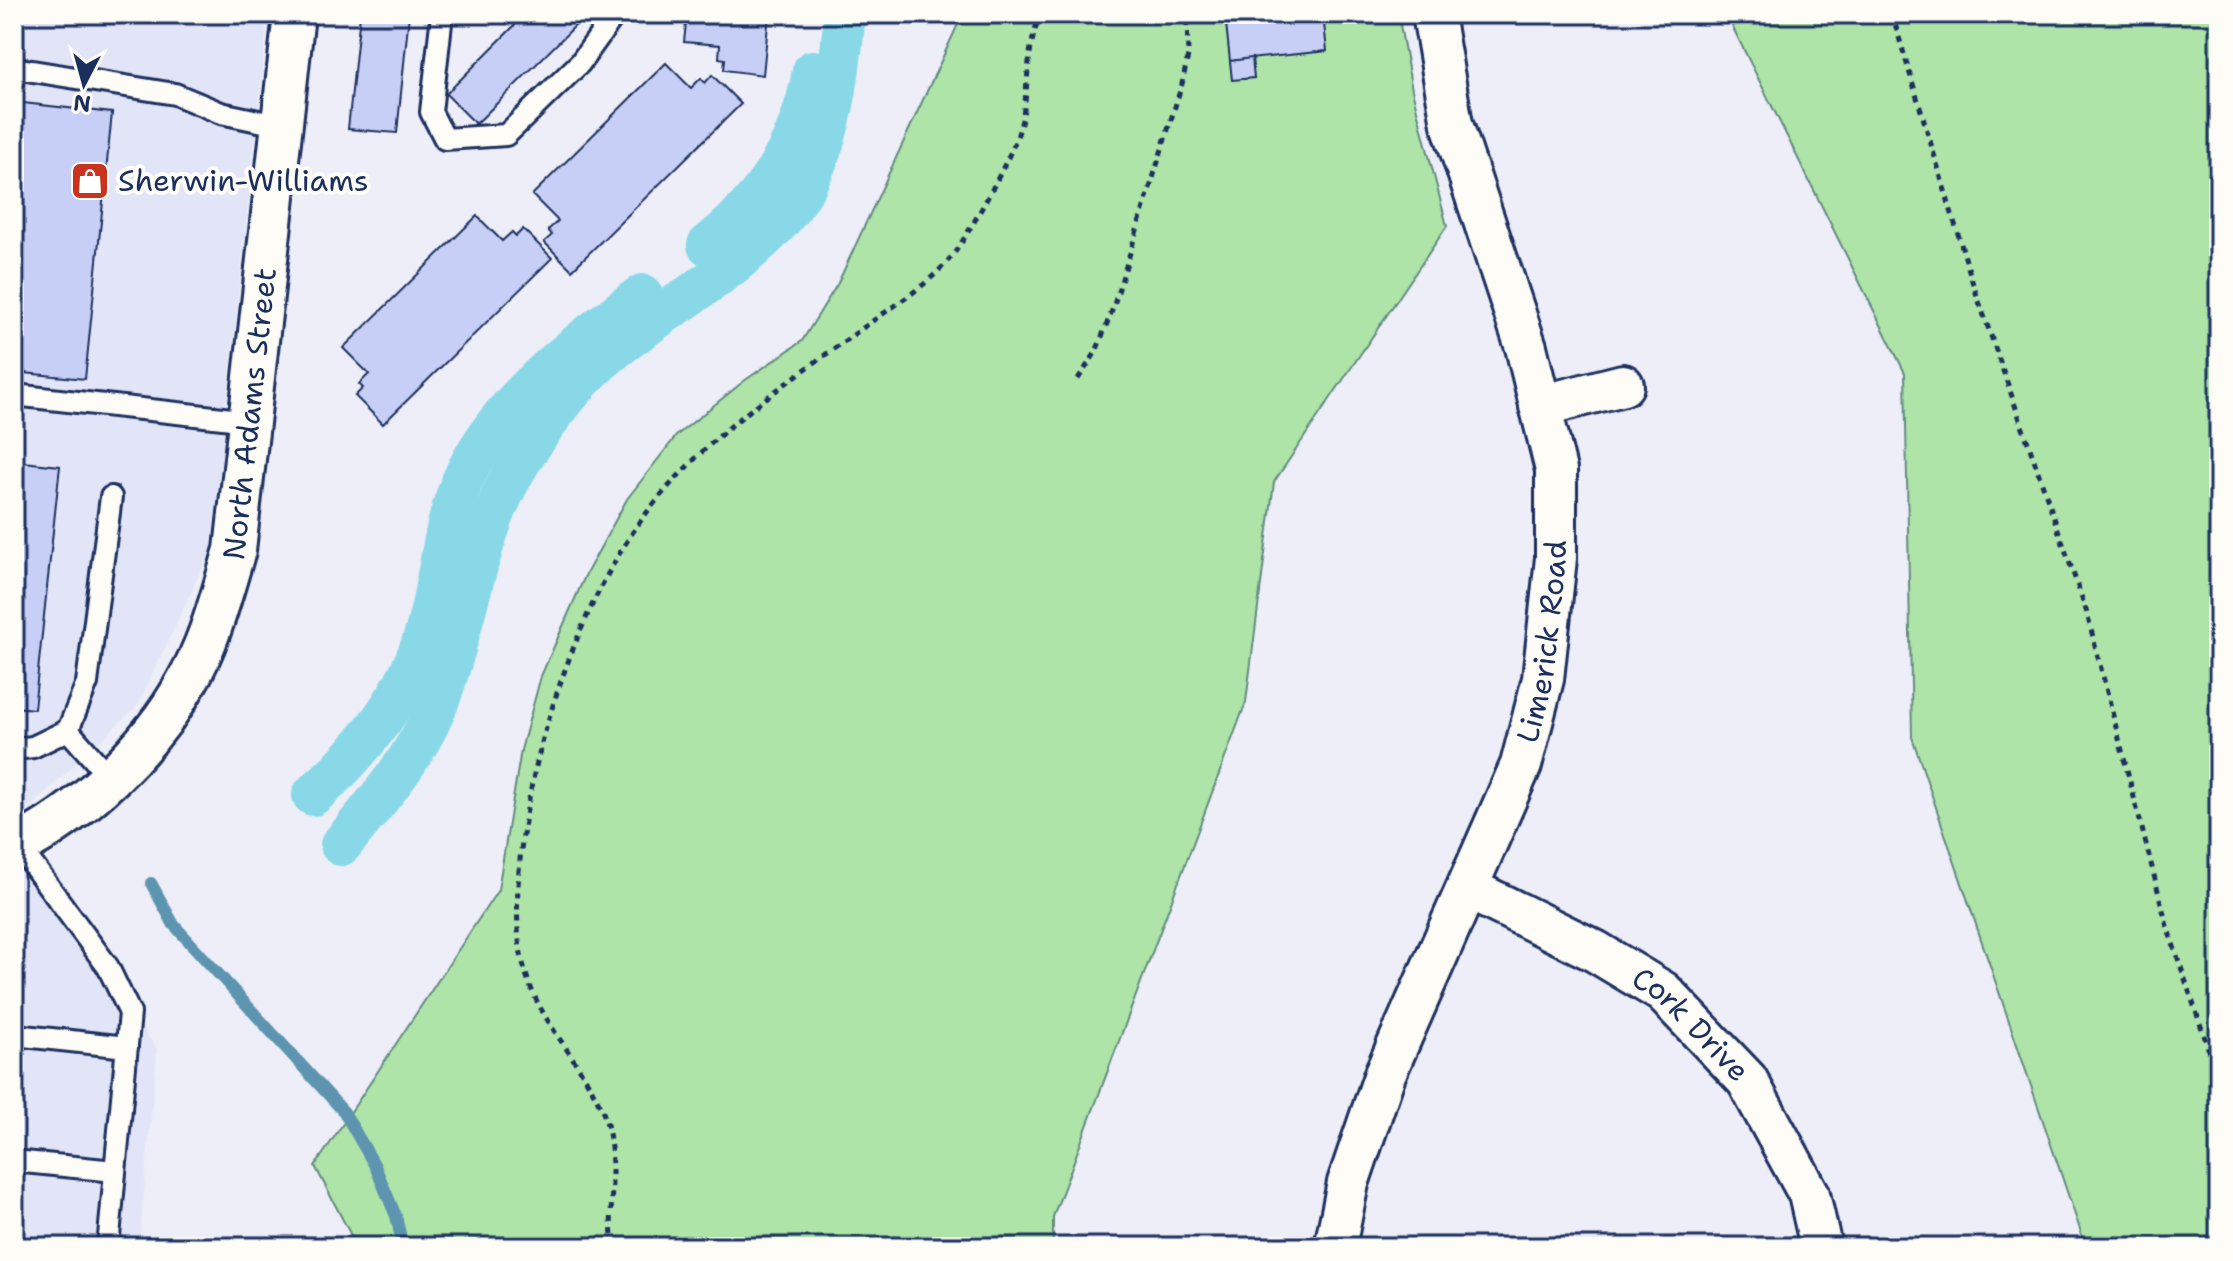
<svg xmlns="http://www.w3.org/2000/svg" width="2233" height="1261" font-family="'Shantell Sans',sans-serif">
<rect width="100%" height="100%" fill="#edeef7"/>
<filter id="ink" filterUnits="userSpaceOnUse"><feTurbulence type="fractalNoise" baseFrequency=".0125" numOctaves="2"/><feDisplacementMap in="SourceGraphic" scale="16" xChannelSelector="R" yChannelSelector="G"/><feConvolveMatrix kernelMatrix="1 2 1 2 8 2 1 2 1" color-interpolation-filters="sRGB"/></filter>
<g filter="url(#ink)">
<polygon fill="#e2e5f7" points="14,14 268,14 212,547 138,705 14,822 76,927 157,1050 139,1247 14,1247"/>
<g fill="#aee4a7" stroke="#648a82" stroke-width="2">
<polygon points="970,14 1398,14 1412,90 1447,226 1274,482 1246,702 1053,1217 1053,1247 357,1247 315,1166 498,890 521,750 541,676 585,576 627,499 677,435 744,381 802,341 838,283 960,20"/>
<polygon points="1726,14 2219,14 2219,1247 2086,1247 1912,737 1905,373"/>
</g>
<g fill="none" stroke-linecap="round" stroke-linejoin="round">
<polyline stroke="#5d94b0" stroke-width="12" points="151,883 174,925 344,1112 375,1166 396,1216 403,1247"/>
<g stroke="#89d8e7" stroke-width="42">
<path d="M708,245c57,-44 94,-102 105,-174"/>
<path d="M313,795c49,-43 95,-101 113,-164 15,-53 16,-110 41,-160 36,-74 111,-128 175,-176"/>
<path d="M341,845c37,-45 81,-94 100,-151 27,-77 36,-164 80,-234 20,-31 44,-65 71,-91 64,-61 171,-105 214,-185 28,-53 33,-112 39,-170"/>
</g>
</g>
<g fill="#c7cff6" stroke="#1b2f5e" stroke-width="2">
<polygon points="360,14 409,14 397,133 348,129"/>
<polygon points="526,14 587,14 476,124 446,94"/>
<polygon points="687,14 769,14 763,75 724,70 725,59 719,58 720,45 684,42"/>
<polygon points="1225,14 1323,14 1327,51 1230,61"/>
<polygon points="1252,58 1254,78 1232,80 1230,61"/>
<polygon points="666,63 691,88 701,78 705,83 712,75 741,104 572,270 544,242 552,235 548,230 558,221 532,195"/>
<polygon points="14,102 112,113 85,379 14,372"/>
<polygon points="477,216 502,241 512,232 516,236 523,229 552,258 383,424 355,396 363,388 359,384 369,374 343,348"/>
<polygon points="14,461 60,466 34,709 14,707"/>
</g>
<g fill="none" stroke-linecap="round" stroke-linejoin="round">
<g stroke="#1b2f5e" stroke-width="26">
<g id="service">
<polyline points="442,14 431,112 445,139 506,135 580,63 615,14"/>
<polyline points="14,68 175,94 221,113 282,126"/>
<polyline points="14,395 250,421"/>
<polyline points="14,749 33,747 68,730"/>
<polyline points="110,778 68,730 87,683 111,497"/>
<polyline points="18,845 108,967 130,1013 108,1247"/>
<polyline points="14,1035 127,1047"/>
<polyline points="14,1161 115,1171"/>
</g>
</g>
<g stroke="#1b2f5e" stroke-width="46">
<g id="minor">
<polyline points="1540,406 1623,385"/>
<path id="s1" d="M14,847c66,-32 137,-100 172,-164 24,-41 35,-87 49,-133l59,-536"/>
<path id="s2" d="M1469,889l126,62 68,41 84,88 62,114 12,53"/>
<path id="s3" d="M1335,1247l13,-64 37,-109 136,-309 22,-86 13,-121v-88l-30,-123 -74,-223 -19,-110"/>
</g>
</g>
<g stroke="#1b2f5e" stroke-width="5" stroke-dasharray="6 6" stroke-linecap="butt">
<polyline points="1892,14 1973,284 2086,610 2167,926 2207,1044 2219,1093"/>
<polyline points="1078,379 1096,352 1113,308 1182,84 1188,56 1187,14"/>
<path d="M613,1247c-6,-44 7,-95 -11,-137 -30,-68 -79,-98 -84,-181 -7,-128 54,-323 134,-423 30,-37 67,-72 105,-101 38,-29 78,-57 117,-85 29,-20 56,-37 78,-64 17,-21 57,-96 66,-122 13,-38 5,-80 23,-120"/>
</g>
<use href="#service" stroke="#fdfcf7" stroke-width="20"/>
<use href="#minor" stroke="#fdfcf7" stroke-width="40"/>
</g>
</g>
<defs>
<g id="shop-square" transform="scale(2)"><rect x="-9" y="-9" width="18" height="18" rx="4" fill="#c8321e" stroke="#fdfcf7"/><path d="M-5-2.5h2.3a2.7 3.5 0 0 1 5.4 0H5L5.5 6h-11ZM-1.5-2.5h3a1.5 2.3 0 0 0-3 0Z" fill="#fff"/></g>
</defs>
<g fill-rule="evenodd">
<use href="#shop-square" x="90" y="181"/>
</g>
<g text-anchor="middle" stroke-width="8" stroke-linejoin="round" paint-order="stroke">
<g font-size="30" fill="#1b2f5e" stroke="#fdfcf7" text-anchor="start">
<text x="118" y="191">Sherwin-Williams</text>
</g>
<g font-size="30" fill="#1b2f5e" stroke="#fdfcf7">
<text dy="10" stroke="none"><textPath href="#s1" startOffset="520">North Adams Street</textPath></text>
<text dy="10" stroke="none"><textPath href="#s3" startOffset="644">Limerick Road</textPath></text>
<text dy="10" stroke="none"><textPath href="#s2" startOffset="262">Cork Drive</textPath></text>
</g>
</g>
<rect width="2233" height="1261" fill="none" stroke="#fdfcf7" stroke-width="48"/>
<rect x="24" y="24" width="2185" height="1213" fill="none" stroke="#1b2f5e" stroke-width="3" filter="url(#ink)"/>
<g transform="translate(84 84) rotate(186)" stroke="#fdfcf7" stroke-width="6" paint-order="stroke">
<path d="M0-6L14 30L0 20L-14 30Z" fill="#1b2f5e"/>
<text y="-12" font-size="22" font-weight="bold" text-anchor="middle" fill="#1b2f5e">N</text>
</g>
</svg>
